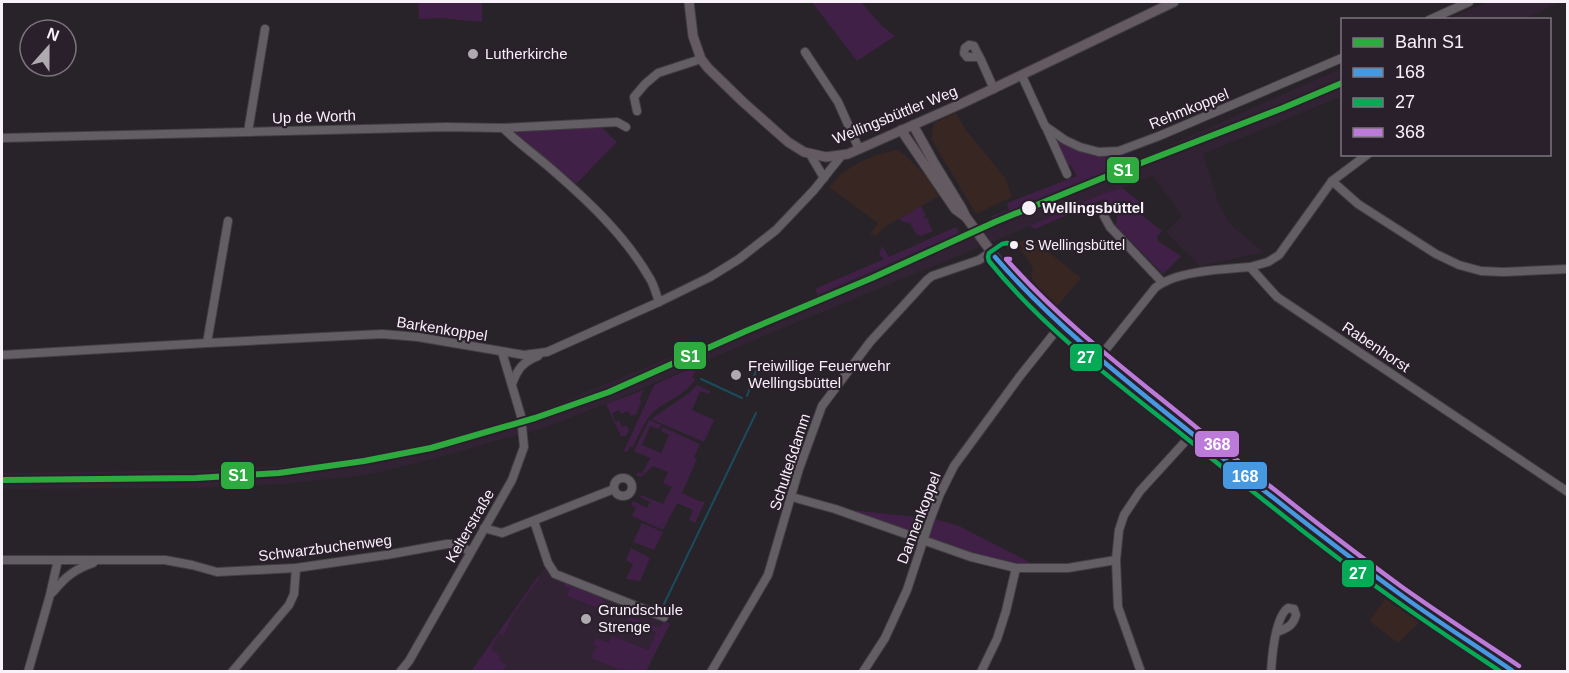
<svg xmlns="http://www.w3.org/2000/svg" width="1569" height="673" font-family="Arial,sans-serif">
<rect width="100%" height="100%" fill="#282329"/>
<g fill="#372622">
<polygon points="956,113 965,129 1006,179 1012,197 976,214 932,140 932,132 934,123"/>
<polygon points="897,150 905,155 926,176 939,196 883,228 876,236 870,234 878,223 829,187 841,174 860,162 879,154"/>
<polygon points="1030,237 1081,278 1057,306 1033,283 1031,272 1033,272 1032,267 1026,256 1020,251 1022,248 1017,243"/>
<polygon points="1386,598 1389,599 1391,598 1422,620 1398,643 1369,621"/>
</g>
<g fill="#312333">
<polygon points="1488,2 1560,2 1524,19 1448,19"/>
<polygon points="1342,68 1342,96 1203,154 1219,205 1230,224 1263,252 1199,266 1166,232 1182,216 1153,175 1122,188 1102,194 1026,228 747,343 606,404 540,429 512,436 434,459 366,475 284,484 195,488 2,489 2,473 205,470 295,466 375,457 440,443 515,422 818,295 959,233 1128,164"/>
<polygon points="548,563 555,574 664,617 664,621 670,624 646,671 476,672 472,670"/>
</g>
<g fill="#412047">
<polygon points="418,2 482,2 482,22 439,18 419,19"/>
<polygon points="812,2 861,2 882,26 895,36 857,61"/>
<polygon points="601,127 617,142 576,184 517,135 517,132 519,130"/>
<path d="M1053,136c14,7 29,18 45,20 8,0 16,-2 24,-3l6,11 -137,56 1,-4 17,-6 -2,-7 70,-27 -6,-10 -7,-4z"/>
<path d="M1122,188l20,16 -6,7 26,20 -5,5 1,5 23,15 -18,18 -48,-49c5,-10 1,-19 -10,-21l-1,-5 -69,30 -5,-3 72,-32z"/>
<polygon points="921,206 926,215 924,217 926,219 928,218 929,221 928,222 933,231 921,236 916,234 910,223 903,222 899,219"/>
<polygon points="956,227 959,233 818,295 815,289 884,259 879,254 882,246 889,257"/>
<path d="M691,368l5,2 -4,7 3,2c-8,14 -24,20 -37,29 -13,10 -18,24 -25,39l-3,-1 -3,6 -3,-1 30,-66z"/>
<polygon points="697,385 710,391 709,394 700,391 692,410 714,420 704,442 651,419 689,393"/>
<polygon points="644,390 640,398 641,403 636,414 631,416 628,411 621,414 619,410 612,413 616,422 619,421 622,427 626,425 629,430 626,436 621,436 606,404"/>
<polygon points="649,420 661,425 659,429 650,426 642,445 661,453 669,435 661,431 663,427 700,444 694,457 697,459 682,493 701,502 702,501 705,502 695,523 689,520 693,510 677,503 663,530 632,516 636,507 631,505 633,501 647,508 650,502 640,497 641,495 663,504 672,487 663,483 668,472 653,466 641,477 636,475 638,472 642,474 650,458 634,451"/>
<path d="M851,510l84,9 24,7 76,39c-64,-4 -124,-33 -184,-55z"/>
<polygon points="642,523 663,532 654,550 633,542"/>
<polygon points="631,548 650,558 640,581 626,579 633,564 626,560"/>
<polygon points="538,576 540,577 513,615 504,635 499,633 491,650 499,654 500,661 506,665 503,671 476,671 472,670"/>
<polygon points="565,583 599,597 606,603 613,606 611,613 567,596 570,589 564,586"/>
<polygon points="630,613 632,614 631,617 660,628 664,621 670,624 646,671 627,671 624,669 621,670 591,658 597,646 594,645 596,638 609,643 612,636 649,650 656,632 628,620"/>
</g>
<g fill="none" stroke-linecap="round" stroke-linejoin="round">
<g stroke="#194c5d" stroke-width="2">
<polyline points="701,379 742,398"/>
<polyline points="747,396 757,368"/>
<polyline points="664,604 756,413"/>
</g>
<g stroke="#433e44" stroke-width="10">
<g id="minor">
<polyline points="1429,20 1469,2"/>
<polyline points="805,52 838,102 859,149"/>
<path d="M979,57h-12l-3,-4 1,-5 4,-3 5,1c2,5 5,10 7,14l13,29"/>
<polyline points="1022,76 1045,126 1065,140 1080,147 1099,152 1119,151 1159,136 1342,58"/>
<polyline points="637,111 634,97 645,84 658,73 701,59"/>
<polyline points="1046,127 1067,174"/>
<path d="M503,128c14,14 31,26 46,39 37,32 75,67 100,110 5,7 7,17 10,25"/>
<polyline points="248,132 265,29"/>
<polyline points="2,138 447,127 503,128 617,122 626,127"/>
<polyline points="810,154 824,178"/>
<polyline points="1332,181 1358,204 1436,254 1459,265 1481,271 1503,272 1568,269"/>
<polyline points="1104,216 1110,227 1162,282"/>
<polyline points="1250,267 1268,262 1279,255 1332,181 1368,154"/>
<polyline points="207,343 228,221"/>
<polyline points="2,355 207,343 382,334 418,337 524,355 547,352 659,302 710,277 739,259 776,230 814,190 842,155"/>
<path d="M1099,358l56,-70c20,-17 68,-19 95,-21l27,30 291,195"/>
<path d="M512,384c6,-16 11,-22 26,-28"/>
<circle cx="623" cy="487" r="9"/>
<polyline points="792,497 835,509 971,557 1016,568 1068,568 1116,560"/>
<polyline points="534,521 548,563 555,574 664,617"/>
<polyline points="484,528 502,533 614,489"/>
<polyline points="2,560 165,560 192,565 217,572 296,568 386,555 447,544 454,544 470,551"/>
<path d="M53,592c12,-15 22,-23 40,-29"/>
<polyline points="28,672 50,595 58,560"/>
<polyline points="232,672 289,605 294,594 296,568"/>
<polyline points="400,672 409,661 512,480 524,447 521,416 502,352"/>
<polyline points="711,672 768,575 799,469 822,406 870,342 927,280 932,276 979,260 991,252"/>
<polyline points="863,672 885,638 907,590 930,520 940,494 954,466 1020,376 1060,326"/>
<polyline points="981,672 997,639 1006,611 1016,568"/>
<polyline points="1141,672 1118,607 1116,560 1119,530 1124,515 1140,491 1193,433"/>
<path d="M1271,672c1,-16 4,-55 17,-64l6,1 2,6c-3,11 -9,13 -19,17"/>
</g>
</g>
<g stroke="#433e44" stroke-width="11">
<g id="major">
<polyline points="689,2 693,36 701,59 708,68 743,102 788,142 804,152 826,157 848,154 963,103 1174,2"/>
<polyline points="913,125 933,161 961,207 965,215"/>
<polyline points="901,130 955,209 966,217 995,257 1025,293 1074,338 1232,465 1360,565 1420,609 1515,672"/>
</g>
</g>
<use href="#minor" stroke="#635e63" stroke-width="8"/>
<use href="#major" stroke="#645b62" stroke-width="9"/>
<g stroke="#2a202c" stroke-width="9">
<path id="bus-1" d="M995,257c59,68 130,123 200,179 67,53 133,106 202,156 38,28 78,53 117,80"/>
</g>
<g stroke="#2a202c" stroke-width="9">
<path id="bus-2" d="M1014,245l-7,-2 -5,1 -13,9 -1,4 1,4c54,67 124,119 191,172 71,57 142,115 215,167 35,25 70,48 106,72"/>
</g>
<g stroke="#2a202c" stroke-width="9">
<path id="bus-3" d="M1010,259h-4c56,64 125,115 191,169 67,54 135,108 205,159 38,27 78,53 117,79"/>
</g>
<use href="#bus-1" stroke="#4699e1" stroke-width="4.5"/>
<use href="#bus-2" stroke="#06aa56" stroke-width="4.5"/>
<use href="#bus-3" stroke="#bd7bd9" stroke-width="4.5"/>
<g stroke="#2a202c" stroke-width="10">
<polyline id="rail-1" points="2,480 196,478 279,473 364,461 431,448 535,418 609,392 746,331 872,278 995,222 1105,177 1283,108 1342,83"/>
</g>
<use href="#rail-1" stroke="#2eab3f" stroke-width="6"/>
</g>
<g fill="#afa9b0" stroke="#2a202c" stroke-width="2">
<circle cx="473" cy="54" r="6"/>
<circle cx="736" cy="375" r="6"/>
<circle cx="586" cy="619" r="6"/>
</g>
<g fill="#f8f1f9" stroke="#2a202c" stroke-width="2">
<circle cx="1029" cy="208" r="8"/>
<circle cx="1014" cy="245" r="5"/>
</g>
<g text-anchor="middle" stroke-width="4.5" stroke-linejoin="round" paint-order="stroke">
<g font-size="14" fill="#f8f1f9" stroke="#2a202c" text-anchor="start">
<text x="1025" y="250">S Wellingsbüttel</text>
</g>
<g font-size="15" fill="#f8f1f9" stroke="#2a202c" text-anchor="start">
<text x="485" y="59">Lutherkirche</text>
<text x="748" y="371">Freiwillige Feuerwehr<tspan x="748" dy="17">Wellingsbüttel</tspan></text>
<text x="598" y="615">Grundschule<tspan x="598" dy="17">Strenge</tspan></text>
</g>
<g font-size="15" fill="#f8f1f9" stroke="#2a202c">
<text transform="translate(1189 109) rotate(-22)" y="5">Rehmkoppel</text>
<text transform="translate(895 115) rotate(-22)" y="5">Wellingsbüttler Weg</text>
<text transform="translate(314 117) rotate(-2)" y="5">Up de Worth</text>
<text transform="translate(442 329) rotate(9)" y="5">Barkenkoppel</text>
<text transform="translate(1376 347) rotate(34)" y="5">Rabenhorst</text>
<text transform="translate(790 462) rotate(-72)" y="5">Schulteßdamm</text>
<text transform="translate(919 518) rotate(-69)" y="5">Dannenkoppel</text>
<text transform="translate(470 526) rotate(-60)" y="5">Kelterstraße</text>
<text transform="translate(325 548) rotate(-7)" y="5">Schwarzbuchenweg</text>
</g>
<g font-size="15" font-weight="bold" fill="#f8f1f9" stroke="#2a202c" text-anchor="start">
<text x="1042" y="213">Wellingsbüttel</text>
</g>
</g>
<g stroke="#2a202c" stroke-width="2">
<rect x="1106" y="156" width="34" height="28" rx="6" fill="#2eab3f"/>
<rect x="673" y="341" width="34" height="29" rx="6" fill="#2eab3f"/>
<rect x="1069" y="343" width="34" height="29" rx="6" fill="#06aa56"/>
<rect x="1194" y="430" width="46" height="28" rx="6" fill="#bd7bd9"/>
<rect x="220" y="461" width="35" height="29" rx="6" fill="#2eab3f"/>
<rect x="1222" y="461" width="46" height="29" rx="6" fill="#4699e1"/>
<rect x="1341" y="559" width="34" height="29" rx="6" fill="#06aa56"/>
</g>
<g font-size="16" text-anchor="middle" font-weight="bold" fill="#fff">
<text x="1123" y="176">S1</text>
<text x="690" y="362">S1</text>
<text x="1086" y="363">27</text>
<text x="1217" y="450">368</text>
<text x="238" y="481">S1</text>
<text x="1245" y="482">168</text>
<text x="1358" y="579">27</text>
</g>
<rect width="1569" height="673" fill="none" stroke="#f8f1f9" stroke-width="6"/>
<rect x="1341" y="18" width="210" height="138" fill="#2a202c" stroke="#7c747e" stroke-width="1.5"/>
<rect x="1353" y="38" width="30" height="9" fill="#2eab3f" stroke="#7c747e" stroke-width="1.5"/>
<text x="1395" y="48" font-size="18" fill="#f8f1f9">Bahn S1</text>
<rect x="1353" y="68" width="30" height="9" fill="#4699e1" stroke="#7c747e" stroke-width="1.5"/>
<text x="1395" y="78" font-size="18" fill="#f8f1f9">168</text>
<rect x="1353" y="98" width="30" height="9" fill="#06aa56" stroke="#7c747e" stroke-width="1.5"/>
<text x="1395" y="108" font-size="18" fill="#f8f1f9">27</text>
<rect x="1353" y="128" width="30" height="9" fill="#bd7bd9" stroke="#7c747e" stroke-width="1.5"/>
<text x="1395" y="138" font-size="18" fill="#f8f1f9">368</text>
<g transform="translate(48 48) rotate(21)"><circle r="28" fill="#2a202c" stroke="#7c747e" stroke-width="1.5"/>
<path d="M0-4.5L10 22L0 15L-10 22Z" fill="#afa9b0"/>
<text y="-9" font-size="16" font-weight="bold" text-anchor="middle" fill="#f8f1f9">N</text>
</g>
</svg>
